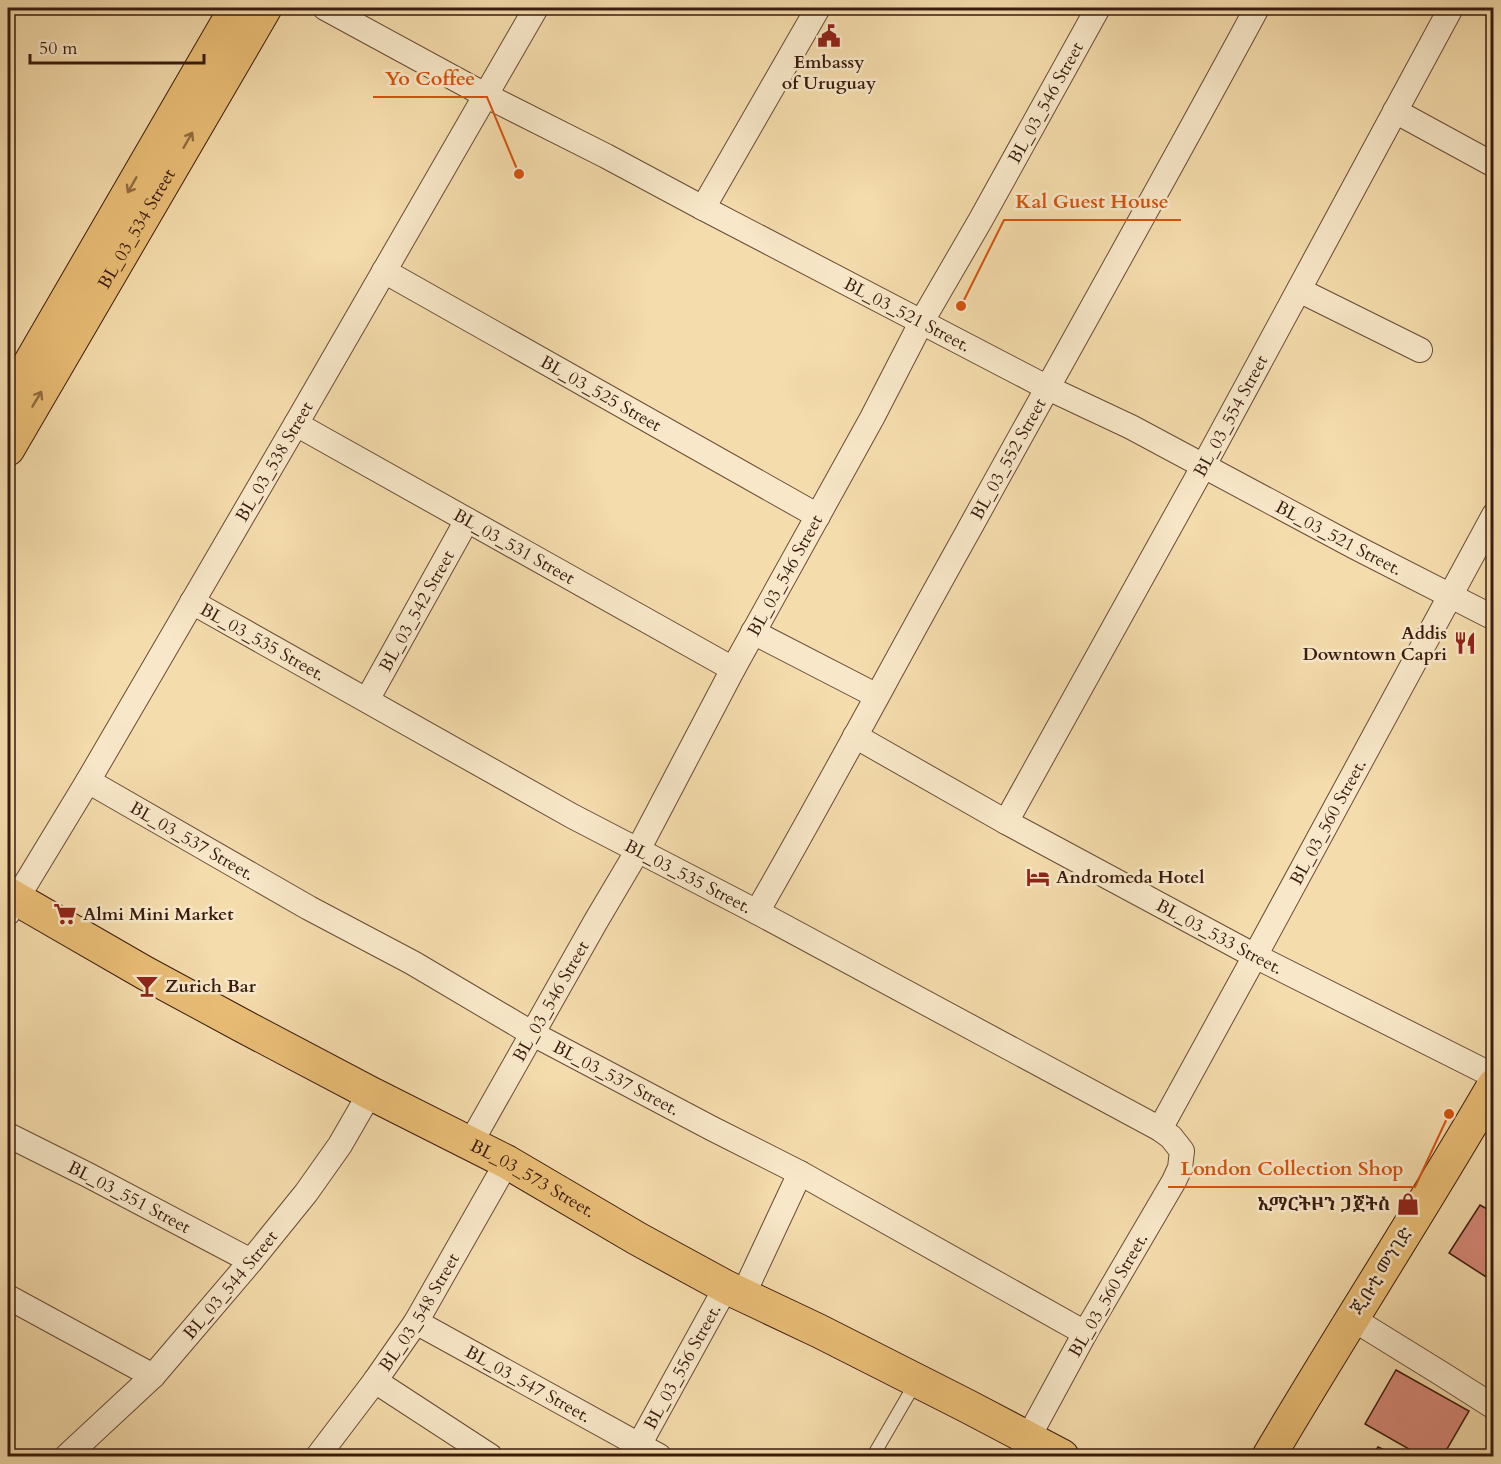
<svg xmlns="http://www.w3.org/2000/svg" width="1501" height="1464" font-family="Cardo,'Noto Serif Ethiopic',serif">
<rect width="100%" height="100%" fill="#f5dcac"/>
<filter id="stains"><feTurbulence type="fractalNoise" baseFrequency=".00333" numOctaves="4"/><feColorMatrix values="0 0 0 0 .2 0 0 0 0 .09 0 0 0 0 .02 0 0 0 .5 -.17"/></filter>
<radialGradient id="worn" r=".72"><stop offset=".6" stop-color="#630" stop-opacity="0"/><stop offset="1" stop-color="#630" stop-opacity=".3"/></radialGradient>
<g fill="#d78979" stroke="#391b0f" stroke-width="1.5">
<polygon points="1480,1205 1494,1213 1494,1282 1449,1253"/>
<polygon points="1396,1370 1469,1411 1443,1456 1421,1456 1365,1424"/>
<polygon points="1378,1447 1397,1456 1372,1456"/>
</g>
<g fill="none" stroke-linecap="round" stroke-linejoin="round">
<g stroke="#684b36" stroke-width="14">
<polyline id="service" points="873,1456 916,1382"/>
</g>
<g stroke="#684b36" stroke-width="26">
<g id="minor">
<path id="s1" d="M325,8l160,87 121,61 97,52 345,180 83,39 224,120 139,71"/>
<polyline points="1395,111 1494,165"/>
<polyline points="703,208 818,8"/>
<path id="s2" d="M384,271l434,245"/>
<polyline points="1299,290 1420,350"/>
<path id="s3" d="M296,424l437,245"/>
<path id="s4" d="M192,602l380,214 185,96 403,217 11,8 11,14 -2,17 -6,13 -89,152 -57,105"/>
<polyline points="753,632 877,696"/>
<path id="s5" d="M367,700l100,-180"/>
<path id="s6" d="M855,736l151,86 249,134 239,120"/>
<path id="s7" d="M88,781l221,127 104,55 120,71 178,94 89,45 285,160"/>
<path id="s8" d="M1006,822l197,-355 248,-459"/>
<path id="s9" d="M757,912c72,-125 139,-252 209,-377 97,-176 196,-351 291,-527"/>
<path id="s10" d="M8,913l80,-132 208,-357 240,-416"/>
<path id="s11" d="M1160,1129l95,-173 239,-441"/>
<path id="s12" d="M8,1135l80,40 163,86"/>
<path id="s13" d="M470,1144l126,-223 42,-71 95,-181 139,-251 50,-97 58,-100 118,-213"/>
<polyline points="743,1295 800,1173"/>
<polyline points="8,1297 153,1376"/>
<polyline points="1353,1319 1442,1374 1494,1407"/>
<path id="s14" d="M416,1322l243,134"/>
<polyline points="375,1381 490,1456"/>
<path id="s15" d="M67,1456l86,-80 98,-115 55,-68 34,-48 30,-52"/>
<path id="s16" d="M318,1456l57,-75 41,-59 91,-160"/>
<path id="s17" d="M633,1456l93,-169"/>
</g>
</g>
<g stroke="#391b0f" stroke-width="35">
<g id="primary">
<polyline points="8,401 236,8"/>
<path id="s18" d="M8,449l257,-441"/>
<path id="s19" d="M8,894l137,79 98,53 127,67 137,69 131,77 88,48 93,44 148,75 95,50"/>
<path d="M1269,1456c73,-124 152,-245 225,-371"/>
</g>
</g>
<use href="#service" stroke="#f8e8c9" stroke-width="12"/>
<use href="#minor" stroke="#f8e8c9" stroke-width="24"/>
<use href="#primary" stroke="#eabe76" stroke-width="33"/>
</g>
<defs><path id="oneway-shaft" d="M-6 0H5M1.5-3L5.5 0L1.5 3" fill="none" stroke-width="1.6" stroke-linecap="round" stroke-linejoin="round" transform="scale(1.5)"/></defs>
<g stroke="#926c42">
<use href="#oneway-shaft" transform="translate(188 140) rotate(-60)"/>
<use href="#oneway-shaft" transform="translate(132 185) rotate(120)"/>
<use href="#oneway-shaft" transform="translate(37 399) rotate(-59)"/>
</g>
<defs>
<g id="civic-bare" transform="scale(1.8)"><path d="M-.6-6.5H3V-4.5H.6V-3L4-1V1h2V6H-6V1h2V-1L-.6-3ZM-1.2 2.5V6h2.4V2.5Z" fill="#8f2418" stroke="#f8e8c9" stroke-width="2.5" paint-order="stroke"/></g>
<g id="restaurant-bare" transform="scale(1.8)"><path d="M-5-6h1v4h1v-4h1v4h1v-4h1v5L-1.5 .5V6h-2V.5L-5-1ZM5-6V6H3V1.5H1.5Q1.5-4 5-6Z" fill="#8f2418" stroke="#f8e8c9" stroke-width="2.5" paint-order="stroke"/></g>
<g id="hotel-bare" transform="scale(1.8)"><path d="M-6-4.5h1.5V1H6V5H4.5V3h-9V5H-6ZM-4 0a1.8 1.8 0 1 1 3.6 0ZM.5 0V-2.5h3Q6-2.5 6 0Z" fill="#8f2418" stroke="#f8e8c9" stroke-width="2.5" paint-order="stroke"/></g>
<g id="supermarket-bare" transform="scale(1.8)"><path d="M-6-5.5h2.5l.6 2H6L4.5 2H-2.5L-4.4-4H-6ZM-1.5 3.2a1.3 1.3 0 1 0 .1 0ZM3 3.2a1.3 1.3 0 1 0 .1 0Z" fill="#8f2418" stroke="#f8e8c9" stroke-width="2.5" paint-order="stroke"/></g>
<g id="bar-bare" transform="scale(1.8)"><path d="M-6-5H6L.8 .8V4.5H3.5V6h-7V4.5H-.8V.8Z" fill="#8f2418" stroke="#f8e8c9" stroke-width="2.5" paint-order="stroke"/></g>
<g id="shop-bare" transform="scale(1.8)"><path d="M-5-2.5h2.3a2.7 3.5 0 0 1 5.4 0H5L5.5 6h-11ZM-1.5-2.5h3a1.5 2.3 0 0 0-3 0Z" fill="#8f2418" stroke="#f8e8c9" stroke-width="2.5" paint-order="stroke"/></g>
</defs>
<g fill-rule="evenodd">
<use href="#civic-bare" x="829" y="36"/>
<use href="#restaurant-bare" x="1465" y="643"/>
<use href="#hotel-bare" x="1038" y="877"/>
<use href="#supermarket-bare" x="65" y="914"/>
<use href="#bar-bare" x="147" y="986"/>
<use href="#shop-bare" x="1408" y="1204"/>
</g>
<g text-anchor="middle" stroke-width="5" stroke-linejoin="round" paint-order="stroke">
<g font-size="18" font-weight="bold" fill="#391b0f" stroke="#f8e8c9" text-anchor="start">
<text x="829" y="68" text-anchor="middle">Embassy<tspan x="829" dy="21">of Uruguay</tspan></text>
<text x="1447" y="639" text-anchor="end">Addis<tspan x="1447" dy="21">Downtown Capri</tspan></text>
<text x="1056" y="883">Andromeda Hotel</text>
<text x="83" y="920">Almi Mini Market</text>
<text x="165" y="992">Zurich Bar</text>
<text x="1390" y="1210" text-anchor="end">ኢማርትዞን ጋጀትስ</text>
</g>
<g font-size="18" fill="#391b0f" stroke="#f8e8c9">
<text dy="6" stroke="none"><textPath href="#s13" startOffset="1190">BL_03_546 Street</textPath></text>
<text dy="6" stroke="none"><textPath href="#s18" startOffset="255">BL_03_534 Street</textPath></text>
<text dy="6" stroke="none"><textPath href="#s1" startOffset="658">BL_03_521 Street.</textPath></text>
<text dy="6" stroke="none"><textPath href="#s2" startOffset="249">BL_03_525 Street</textPath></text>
<text dy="6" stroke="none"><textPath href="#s8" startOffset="464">BL_03_554 Street</textPath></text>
<text dy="6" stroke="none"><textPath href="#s9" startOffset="518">BL_03_552 Street</textPath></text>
<text dy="6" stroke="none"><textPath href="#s10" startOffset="524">BL_03_538 Street</textPath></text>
<text dy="6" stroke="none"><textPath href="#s1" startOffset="1144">BL_03_521 Street.</textPath></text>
<text dy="6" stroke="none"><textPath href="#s3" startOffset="250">BL_03_531 Street</textPath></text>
<text dy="6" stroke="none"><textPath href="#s13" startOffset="650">BL_03_546 Street</textPath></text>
<text dy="6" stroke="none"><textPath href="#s5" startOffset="102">BL_03_542 Street</textPath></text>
<text dy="6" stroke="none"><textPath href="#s4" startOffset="81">BL_03_535 Street.</textPath></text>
<text dy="6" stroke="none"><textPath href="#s11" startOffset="350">BL_03_560 Street.</textPath></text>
<text dy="6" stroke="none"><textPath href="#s7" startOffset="120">BL_03_537 Street.</textPath></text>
<text dy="6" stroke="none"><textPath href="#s4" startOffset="567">BL_03_535 Street.</textPath></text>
<text dy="6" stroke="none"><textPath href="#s6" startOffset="416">BL_03_533 Street.</textPath></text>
<text dy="6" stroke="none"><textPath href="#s13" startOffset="164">BL_03_546 Street</textPath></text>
<text dy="6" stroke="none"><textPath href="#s7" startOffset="606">BL_03_537 Street.</textPath></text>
<text dy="6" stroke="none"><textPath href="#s19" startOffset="597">BL_03_573 Street.</textPath></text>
<text dy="6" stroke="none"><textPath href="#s12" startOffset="136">BL_03_551 Street</textPath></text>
<text transform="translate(1382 1271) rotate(-58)" y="6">ጂቡቲ መንገድ</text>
<text dy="6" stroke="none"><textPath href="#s15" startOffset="237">BL_03_544 Street</textPath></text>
<text transform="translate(1108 1295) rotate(-60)" y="6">BL_03_560 Street.</text>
<text dy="6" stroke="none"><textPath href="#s16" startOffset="176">BL_03_548 Street</textPath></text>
<text dy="6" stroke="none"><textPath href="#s17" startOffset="102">BL_03_556 Street.</textPath></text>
<text dy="6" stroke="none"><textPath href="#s14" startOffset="128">BL_03_547 Street.</textPath></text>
</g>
</g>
<path fill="none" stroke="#d6530c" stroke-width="2" d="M519 174L487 97H373M961 306L1004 220H1181M1449 1114L1415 1187H1168"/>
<g fill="#d6530c" stroke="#f8e8c9" stroke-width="2">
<circle cx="519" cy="174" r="6"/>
<circle cx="961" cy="306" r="6"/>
<circle cx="1449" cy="1114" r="6"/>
</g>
<g font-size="20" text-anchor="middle" font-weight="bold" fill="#d6530c" stroke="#f8e8c9" stroke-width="5" stroke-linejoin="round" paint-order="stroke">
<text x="430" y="85">Yo Coffee</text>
<text x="1092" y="208">Kal Guest House</text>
<text x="1292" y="1175">London Collection Shop</text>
</g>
<rect width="1501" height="1464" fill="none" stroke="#f5dcac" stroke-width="30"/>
<rect x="9" y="9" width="1483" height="1446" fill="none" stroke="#391b0f" stroke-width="3"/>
<rect x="15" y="15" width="1471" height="1434" fill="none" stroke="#391b0f" stroke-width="1.5"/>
<path d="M30 54v9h174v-9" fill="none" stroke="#391b0f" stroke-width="3"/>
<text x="39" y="54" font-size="18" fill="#391b0f" stroke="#f8e8c9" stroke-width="4.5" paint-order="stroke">50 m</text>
<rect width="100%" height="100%" filter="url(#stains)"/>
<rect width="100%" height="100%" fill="url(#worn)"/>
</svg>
